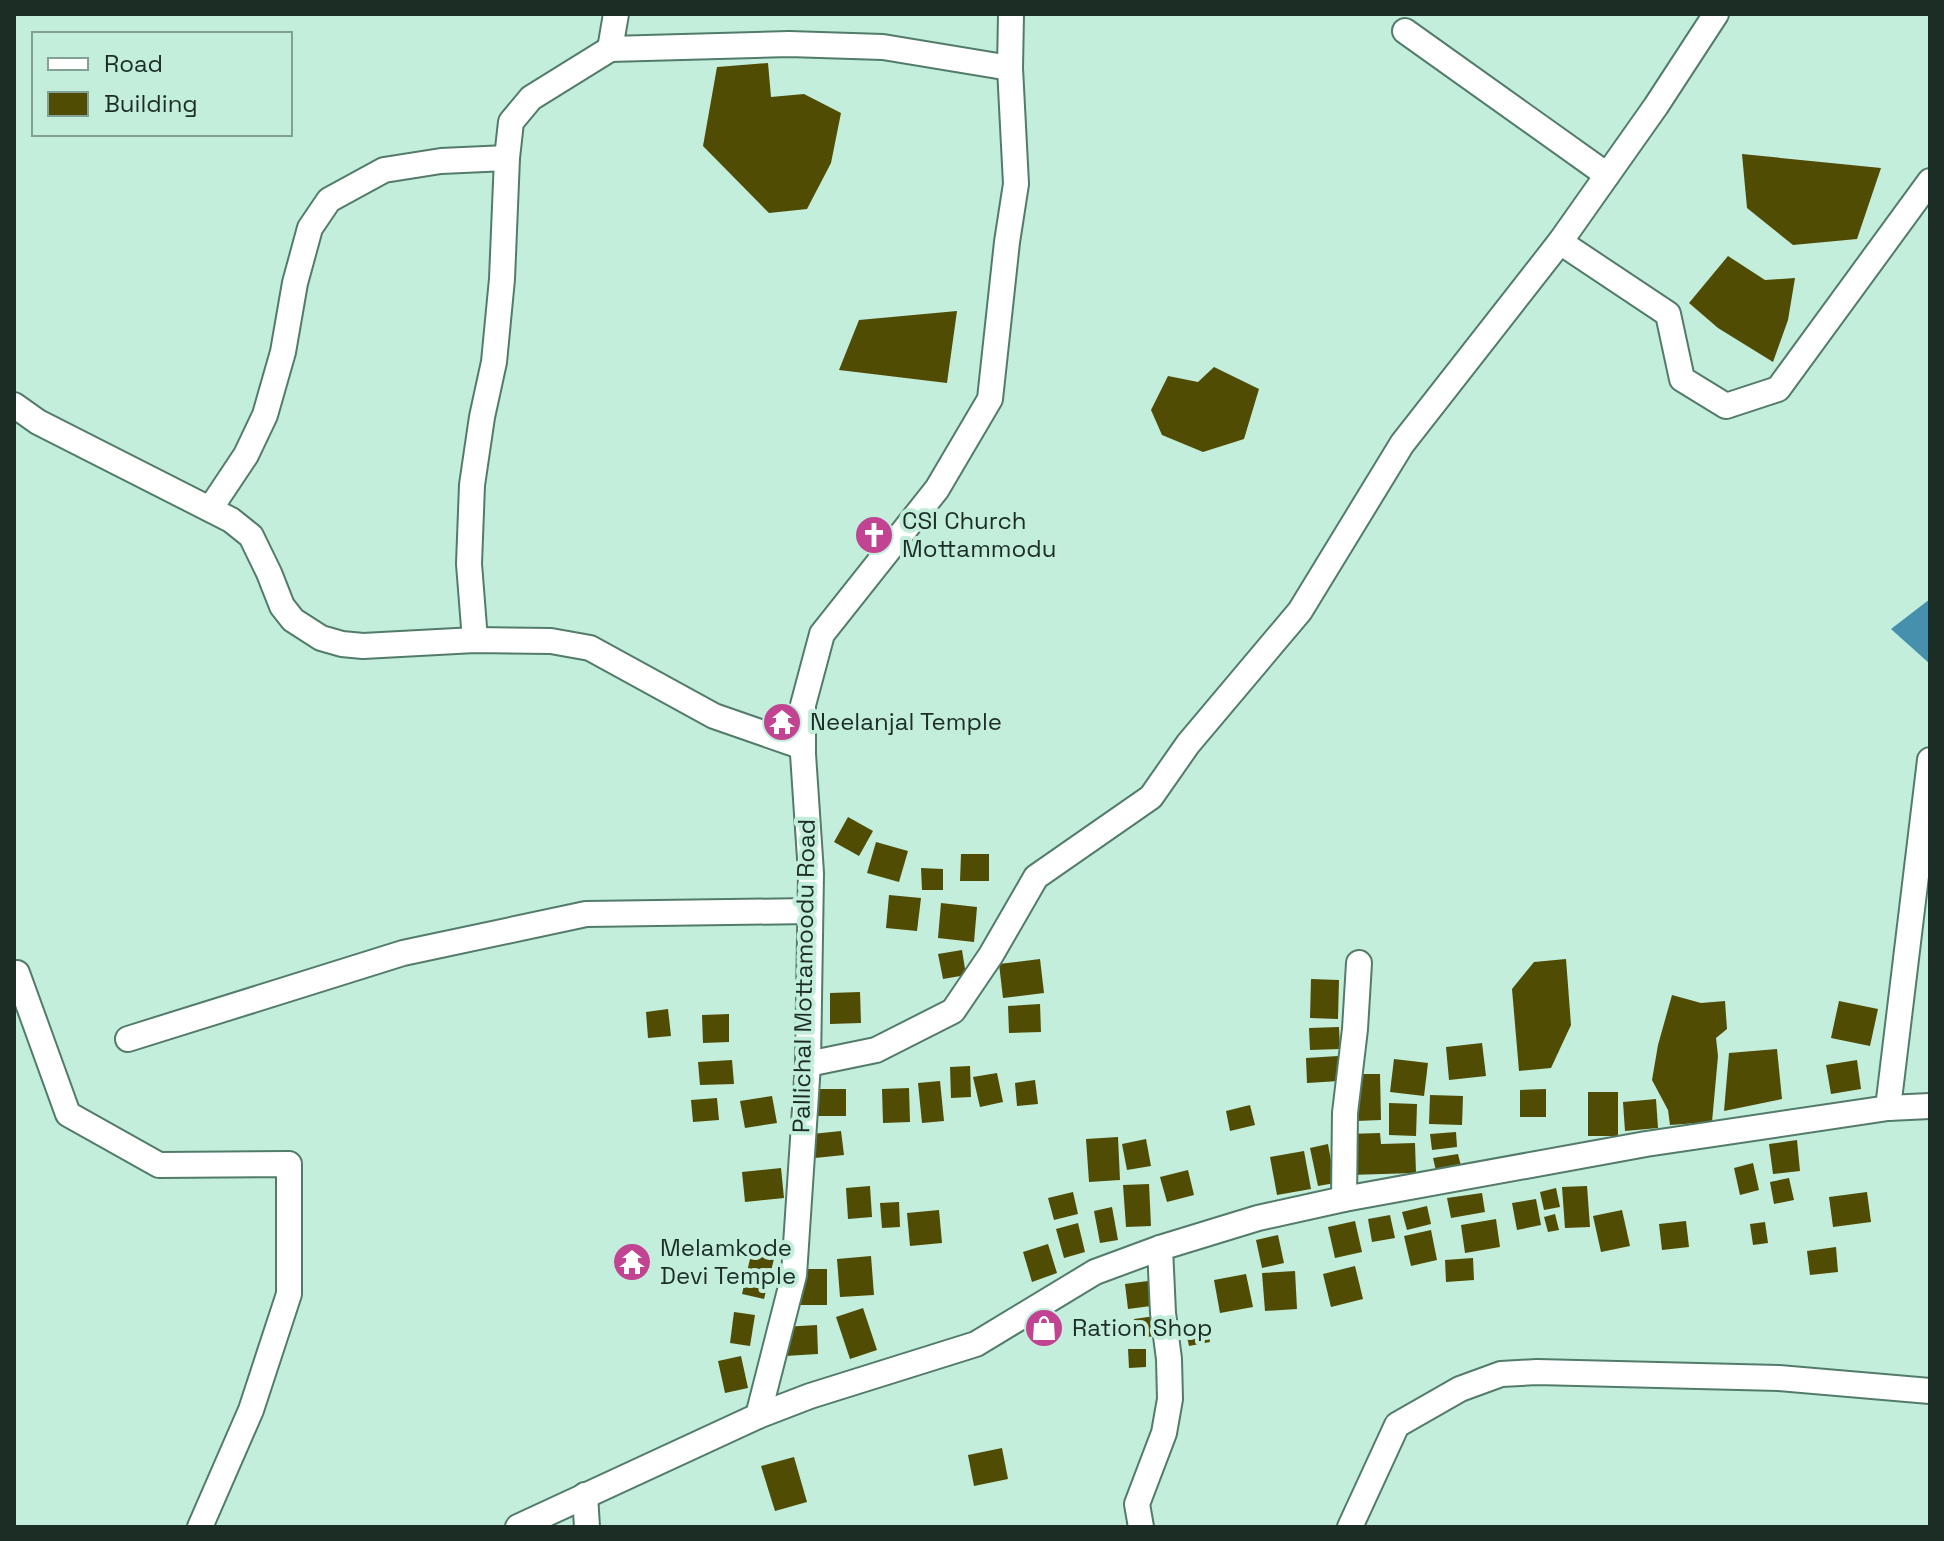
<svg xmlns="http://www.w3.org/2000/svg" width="1944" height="1541" font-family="'Space Grotesk',sans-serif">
<rect width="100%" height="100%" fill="#c3eedb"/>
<polygon fill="#4690ad" points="1930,599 1930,664 1891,629"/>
<g fill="#504c04">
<polygon points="768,63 771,97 804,94 841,113 831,163 807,209 769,213 703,146 717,67"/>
<polygon points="1742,154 1881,168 1857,239 1793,245 1747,208"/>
<polygon points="1728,256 1765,280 1795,278 1788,320 1773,362 1718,328 1689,303"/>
<polygon points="957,311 947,383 839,370 859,320"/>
<polygon points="1214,367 1259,389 1244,439 1203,452 1162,435 1151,410 1168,376 1198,382"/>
<polygon points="848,817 873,831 859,856 834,842"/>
<polygon points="876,842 908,851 899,882 867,873"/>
<polygon points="961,854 989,854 989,881 960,881"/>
<polygon points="921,868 943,869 943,890 922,890"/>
<polygon points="889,895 921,898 917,931 886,928"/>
<polygon points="941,903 977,907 974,942 938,938"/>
<polygon points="962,950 966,975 943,979 938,954"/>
<polygon points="1040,959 1044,993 1003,998 999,964"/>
<polygon points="1566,959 1571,1025 1551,1068 1519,1071 1512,989 1534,962"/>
<polygon points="1311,979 1339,980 1338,1019 1310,1018"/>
<polygon points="860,992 861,1023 830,1024 830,993"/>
<polygon points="1672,995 1701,1003 1725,1001 1727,1029 1716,1038 1718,1056 1712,1122 1670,1125 1668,1110 1652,1080 1658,1045"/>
<polygon points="1839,1001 1878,1009 1870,1046 1831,1038"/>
<polygon points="1040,1004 1041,1032 1009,1033 1008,1006"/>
<polygon points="668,1009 671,1036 648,1038 646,1012"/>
<polygon points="729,1014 729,1042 703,1043 702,1015"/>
<polygon points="1339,1027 1340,1049 1310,1050 1309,1028"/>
<polygon points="1482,1043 1486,1076 1449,1080 1446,1047"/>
<polygon points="1777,1049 1782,1099 1724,1111 1729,1053"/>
<polygon points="1338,1056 1339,1081 1307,1083 1306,1058"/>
<polygon points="1394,1059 1428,1063 1424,1096 1390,1092"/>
<polygon points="732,1060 734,1084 700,1085 698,1062"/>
<polygon points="1857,1060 1861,1089 1831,1094 1826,1065"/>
<polygon points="970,1066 971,1097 951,1098 950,1067"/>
<polygon points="997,1073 1003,1102 980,1107 973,1077"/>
<polygon points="1355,1074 1380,1074 1381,1120 1356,1121"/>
<polygon points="1035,1080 1038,1104 1017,1106 1015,1083"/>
<polygon points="940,1081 944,1121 922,1123 918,1083"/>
<polygon points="909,1088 910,1122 883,1123 882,1089"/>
<polygon points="816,1089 846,1089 846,1116 815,1116"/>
<polygon points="1546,1089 1546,1117 1520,1117 1520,1090"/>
<rect x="1588" y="1092" width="30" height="44"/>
<polygon points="1430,1095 1463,1096 1462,1125 1429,1124"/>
<polygon points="772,1096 777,1123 745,1128 740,1101"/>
<polygon points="717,1098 719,1120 693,1122 691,1100"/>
<polygon points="1656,1099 1658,1128 1625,1131 1623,1102"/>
<polygon points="1389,1103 1417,1104 1416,1136 1389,1135"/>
<polygon points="1250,1105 1255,1125 1230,1131 1226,1111"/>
<polygon points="841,1131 844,1155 815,1158 812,1134"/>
<polygon points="1456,1132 1457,1147 1432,1150 1430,1134"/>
<polygon points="1380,1133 1381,1144 1415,1143 1416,1173 1349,1175 1347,1134"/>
<polygon points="1118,1137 1120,1180 1089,1182 1086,1139"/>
<polygon points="1146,1139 1151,1166 1127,1170 1122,1144"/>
<polygon points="1797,1140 1800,1171 1773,1174 1769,1144"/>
<polygon points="1328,1144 1335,1183 1318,1186 1310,1148"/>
<polygon points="1304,1151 1311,1189 1277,1195 1270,1157"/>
<polygon points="1458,1154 1462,1170 1437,1175 1433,1158"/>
<polygon points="1753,1163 1759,1190 1740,1195 1734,1168"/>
<polygon points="781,1168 784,1198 745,1202 742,1172"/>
<polygon points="1188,1170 1194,1195 1167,1202 1160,1177"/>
<polygon points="1789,1178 1794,1200 1774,1204 1770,1182"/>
<polygon points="1149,1184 1151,1226 1126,1227 1123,1185"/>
<polygon points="870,1186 872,1217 848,1219 846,1188"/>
<polygon points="1587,1186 1590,1227 1565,1228 1562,1187"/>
<polygon points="1556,1188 1560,1207 1544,1210 1540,1192"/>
<polygon points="1073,1192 1078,1214 1054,1220 1048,1198"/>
<polygon points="1867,1192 1871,1222 1833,1227 1829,1197"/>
<polygon points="1482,1193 1485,1212 1451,1218 1447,1198"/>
<polygon points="1536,1199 1541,1225 1517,1230 1512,1203"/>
<polygon points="899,1202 900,1227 882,1228 880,1203"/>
<polygon points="1427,1206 1431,1224 1407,1230 1402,1212"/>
<polygon points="1112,1207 1118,1240 1100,1243 1094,1211"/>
<polygon points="939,1210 942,1243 910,1246 907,1213"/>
<polygon points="1622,1210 1630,1246 1601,1252 1593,1216"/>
<polygon points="1555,1214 1559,1230 1548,1232 1544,1217"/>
<polygon points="1390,1215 1395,1238 1372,1242 1368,1219"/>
<polygon points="1496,1219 1500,1247 1465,1253 1461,1225"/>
<polygon points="1355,1221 1362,1252 1335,1258 1328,1227"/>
<polygon points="1686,1221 1689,1247 1662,1250 1659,1224"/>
<polygon points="1765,1222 1768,1243 1753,1245 1750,1224"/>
<polygon points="1078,1223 1085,1252 1064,1258 1056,1229"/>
<polygon points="1431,1230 1437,1260 1411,1266 1404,1236"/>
<polygon points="1278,1235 1284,1263 1262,1268 1256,1240"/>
<polygon points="1048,1244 1057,1273 1032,1282 1023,1252"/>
<polygon points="1836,1247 1838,1272 1810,1275 1807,1251"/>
<polygon points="752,1250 775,1255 764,1299 742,1294"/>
<polygon points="871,1256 874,1295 840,1297 837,1259"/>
<polygon points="1473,1258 1474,1280 1446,1282 1445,1260"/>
<polygon points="1355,1266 1363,1299 1331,1307 1323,1274"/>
<polygon points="799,1269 827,1269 827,1305 798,1305"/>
<polygon points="1295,1271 1297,1309 1265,1311 1262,1273"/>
<polygon points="1246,1274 1253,1307 1220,1313 1214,1280"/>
<polygon points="1148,1281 1151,1306 1128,1309 1125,1284"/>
<polygon points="863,1308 877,1350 850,1359 836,1317"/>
<polygon points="734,1312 755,1315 750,1346 730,1343"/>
<polygon points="1155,1316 1157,1336 1136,1338 1134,1319"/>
<polygon points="1207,1323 1210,1342 1189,1346 1185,1327"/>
<polygon points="817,1325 818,1354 785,1356 783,1327"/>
<polygon points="1128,1349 1146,1349 1146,1367 1129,1368"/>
<polygon points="741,1356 748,1388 725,1393 718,1361"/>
<polygon points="1002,1448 1008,1479 974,1486 968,1455"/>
<polygon points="794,1457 807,1502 775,1511 761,1466"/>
</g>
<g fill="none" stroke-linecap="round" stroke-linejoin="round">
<g stroke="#537b6a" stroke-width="28">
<g id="minor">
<polyline points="616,14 610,49 789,44 883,47 1010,68"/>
<polyline points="1405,31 1607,175"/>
<polyline points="1560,242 1656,106 1716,14"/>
<polyline points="14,405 38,422 231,520 251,536 269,573 282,606 293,620 321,638 342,644 363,646 475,640 551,641 590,648 714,716 803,747"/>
<polyline points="210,509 246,455 265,415 283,352 295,283 310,228 329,200 384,170 441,161 507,158"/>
<polyline points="475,640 469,564 472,485 482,417 494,362 502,279 507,158 511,122 531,98 610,49"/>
<polyline points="17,973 68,1114 159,1165 289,1164 289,1294 251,1410 200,1527"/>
<polyline points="128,1039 403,953 586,914 810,911"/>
<polyline points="808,1064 876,1050 953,1011 991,955 1036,877 1151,797 1188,744 1300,611 1402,444 1560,242 1668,314 1682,379 1726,406 1778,389 1930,181"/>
<polyline points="1888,1108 1930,760"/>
<polyline points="1344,1199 1345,1113 1355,1029 1359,963"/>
<polyline points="758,1416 794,1275 808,1064 811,873 803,754 803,705 822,634 937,489 990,399 1007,242 1016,184 1010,68 1011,14"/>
<polyline points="585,1495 587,1527"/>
<polyline points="518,1527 758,1416 810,1396 976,1344 1095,1272 1160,1248 1258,1218 1344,1199 1646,1144 1888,1108 1930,1106"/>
<polyline points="1141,1527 1137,1504 1164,1433 1170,1399 1169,1359 1163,1313 1160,1248"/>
<polyline points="1350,1527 1397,1425 1460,1389 1501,1374 1537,1372 1779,1378 1930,1391"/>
</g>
</g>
<use href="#minor" stroke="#fff" stroke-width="24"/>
</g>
<defs>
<g id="church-disc" transform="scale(2)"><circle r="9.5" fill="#c14391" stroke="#c3eedb"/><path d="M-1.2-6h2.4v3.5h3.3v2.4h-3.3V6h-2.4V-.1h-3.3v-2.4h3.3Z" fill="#fff"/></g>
<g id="temple-disc" transform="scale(2)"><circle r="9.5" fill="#c14391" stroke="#c3eedb"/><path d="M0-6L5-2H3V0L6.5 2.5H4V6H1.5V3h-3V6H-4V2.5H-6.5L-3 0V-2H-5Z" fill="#fff"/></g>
<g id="shop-disc" transform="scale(2)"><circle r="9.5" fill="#c14391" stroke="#c3eedb"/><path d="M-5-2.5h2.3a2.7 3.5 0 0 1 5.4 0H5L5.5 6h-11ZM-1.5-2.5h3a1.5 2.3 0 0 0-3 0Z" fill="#fff"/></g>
</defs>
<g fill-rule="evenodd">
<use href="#church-disc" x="874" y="535"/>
<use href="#temple-disc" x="782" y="722"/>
<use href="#temple-disc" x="632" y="1262"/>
<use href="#shop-disc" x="1044" y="1328"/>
</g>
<g text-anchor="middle" stroke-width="8" stroke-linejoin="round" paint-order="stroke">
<g font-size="24" fill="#1c2d26" stroke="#c3eedb" text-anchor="start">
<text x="902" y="529">CSI Church<tspan x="902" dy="28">Mottammodu</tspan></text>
<text x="810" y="730">Neelanjal Temple</text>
<text x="660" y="1256">Melamkode<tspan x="660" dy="28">Devi Temple</tspan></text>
<text x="1072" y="1336">Ration Shop</text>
</g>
<g font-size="24" fill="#1c2d26" stroke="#c3eedb">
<text transform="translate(804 976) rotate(-89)" y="8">Pallichal Mottamoodu Road</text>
</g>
</g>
<rect width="1944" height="1541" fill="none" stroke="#1c2d26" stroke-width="32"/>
<rect x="32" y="32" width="260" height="104" fill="#c3eedb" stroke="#80a193" stroke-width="2"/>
<rect x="48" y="58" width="40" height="12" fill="#ffffff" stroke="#80a193" stroke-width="2"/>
<text x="104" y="72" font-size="24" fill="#1c2d26">Road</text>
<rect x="48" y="92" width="40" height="24" fill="#504c04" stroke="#80a193" stroke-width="2"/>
<text x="104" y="112" font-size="24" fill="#1c2d26">Building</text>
</svg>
